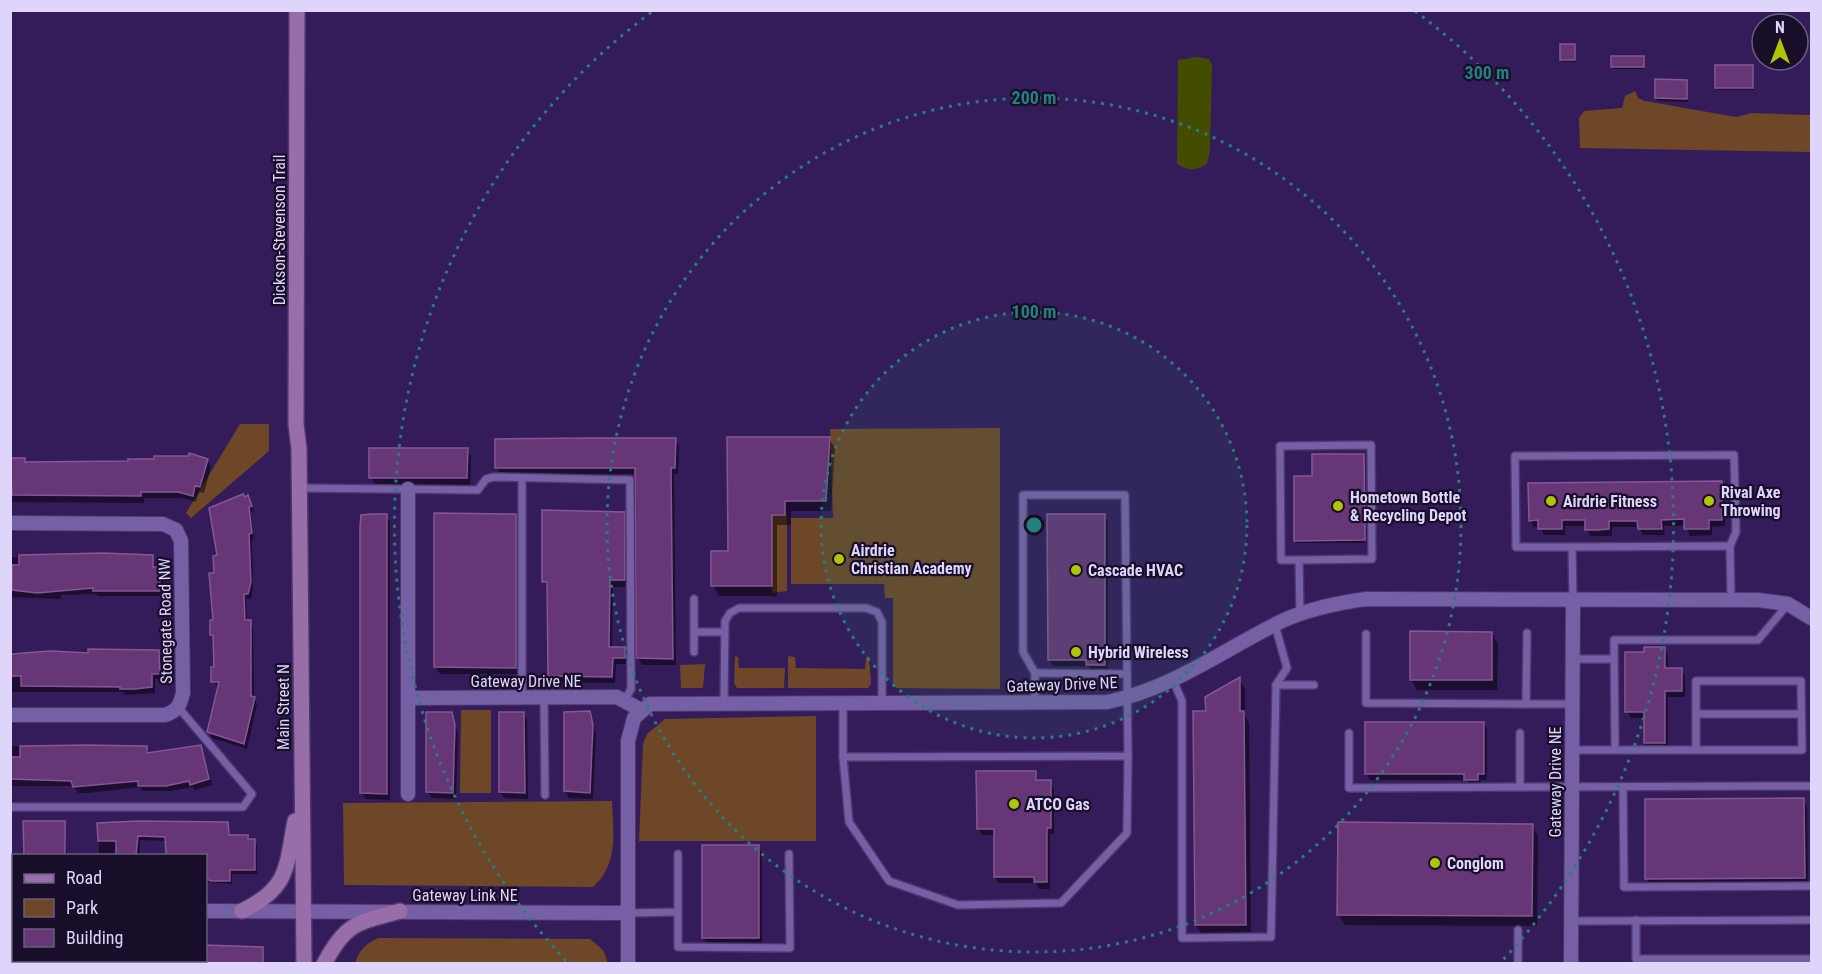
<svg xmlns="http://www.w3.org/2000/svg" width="1822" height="974" font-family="'Roboto Condensed',sans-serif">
<rect width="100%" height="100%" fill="#341b59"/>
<g fill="#6d4728">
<polygon points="1635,91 1638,98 1645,101 1736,117 1752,113 1811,115 1811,152 1580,148 1579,118 1584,111 1622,108 1625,96"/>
<polygon points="240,424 269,424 269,451 191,518 186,513"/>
<polygon points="1000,428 1000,689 896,688 893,684 893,598 885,598 884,584 791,584 791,518 833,518 830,429"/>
<polygon points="772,515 787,515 787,591 772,593"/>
<polygon points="735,656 738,657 739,668 785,668 784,688 737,688 734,683"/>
<polygon points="788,656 795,657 796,668 865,669 866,657 869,656 871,684 868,688 788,688"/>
<polygon points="705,664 703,688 681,688 680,665"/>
<polygon points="461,710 491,710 491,793 460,793"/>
<polygon points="816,716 816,841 639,841 643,744 647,734 665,719"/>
<path d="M612,801c1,31 7,63 -19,86l-249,-2 -1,-82z"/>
<path d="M378,938l212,1 13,11 5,13h-253c4,-13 11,-19 23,-25z"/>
</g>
<path fill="#434c00" d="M1197,57l12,2 3,5 -2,86 -3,14c-12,7 -19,7 -30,0l1,-104z"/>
<g fill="#0007">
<polygon points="1575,45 1576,62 1563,62 1561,60"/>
<polygon points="1643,57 1644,69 1614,69 1612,66"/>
<polygon points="1753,66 1754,90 1718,90 1716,87"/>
<polygon points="1686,82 1688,102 1658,101 1656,98"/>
<polygon points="829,438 835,448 831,511 791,511 791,525 777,525 777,596 719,596 713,585 729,552"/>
<polygon points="675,440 679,446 678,474 674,474 676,665 642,665 638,658 637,474 500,474 497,468"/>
<polygon points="467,450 471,456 470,485 375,484 371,477"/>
<polygon points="1363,456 1365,543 1297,543 1295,540 1313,478"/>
<polygon points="10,458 21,458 26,464 207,460 211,467 204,493 199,492 196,502 182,498 144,498 144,503 10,502"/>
<polygon points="1721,483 1725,489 1725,526 1712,527 1712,535 1690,536 1686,526 1664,526 1665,535 1643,535 1639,527 1612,527 1612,536 1590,536 1587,526 1565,526 1565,535 1544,535 1540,527 1534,527 1530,520"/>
<polygon points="250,503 254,511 251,512 254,539 252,539 253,588 251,599 246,599 247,621 253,627 254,698 257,704 247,749 212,738 209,732 219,687 213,682 216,668 215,641 211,635 219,557"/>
<polygon points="624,513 627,520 628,587 613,587 612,648 624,648 628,655 628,664 616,664 615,683 553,682 550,675 548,589 544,581"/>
<polygon points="515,515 519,522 519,674 440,674 436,667"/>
<polygon points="1104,515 1108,522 1108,672 1092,672 1089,666 1053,666 1049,660"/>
<polygon points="386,516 390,522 390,800 366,799 362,793"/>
<polygon points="10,557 152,557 156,568 159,568 163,574 163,596 98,596 96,594 61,595 61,599 10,597"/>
<polygon points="1492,633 1498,644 1497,690 1417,690 1411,679"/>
<polygon points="1664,649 1668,655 1668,669 1681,669 1685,676 1685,697 1668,697 1668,749 1649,749 1645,743 1645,718 1631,718 1627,711"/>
<polygon points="10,652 159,652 162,658 163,679 155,679 155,693 125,695 123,692 10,692"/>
<polygon points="1239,679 1245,689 1245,716 1249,723 1251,935 1202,935 1196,925 1207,713"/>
<polygon points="451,713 458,733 456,799 432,798 428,791"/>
<polygon points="523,713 527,720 528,799 504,798 500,791"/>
<polygon points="589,713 596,733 593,799 569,798 566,791"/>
<polygon points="1484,723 1487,730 1487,780 1481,780 1481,786 1470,786 1467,780 1370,780 1366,773"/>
<polygon points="10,746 146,748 150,754 201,746 212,785 195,790 193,787 170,791 143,791 140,787 88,793 78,793 74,786 10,786"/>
<polygon points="1035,772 1039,782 1050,782 1054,788 1054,834 1050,834 1050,889 1039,889 1036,883 999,883 995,877 995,835 982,835 978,829"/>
<polygon points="1803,800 1807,806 1808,884 1650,885 1647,879"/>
<polygon points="25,823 64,823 67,856 18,856 26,855"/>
<polygon points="227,823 230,836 247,836 257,844 257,874 232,874 232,884 206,882 206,856 167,856 167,841 140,840 140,856 99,856 99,825"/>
<polygon points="1532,825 1538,836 1537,926 1345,925 1339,915"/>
<polygon points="758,847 762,853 762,944 707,944 703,937"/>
<rect x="10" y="856" width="4" height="27"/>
<polygon points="10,948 14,948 14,960 206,960 206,949 262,948 264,964 10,964"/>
</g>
<g fill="#663676" stroke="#855794" stroke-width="1.5">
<rect x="1560" y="44" width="15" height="16"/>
<rect x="1611" y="56" width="33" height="11"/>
<rect x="1715" y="65" width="38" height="23"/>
<polygon points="1655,79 1687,80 1687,99 1655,98"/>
<polygon points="727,437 830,437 826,501 785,501 785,515 772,515 772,586 711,586 711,551 728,551"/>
<polygon points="591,438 676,438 675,468 671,468 673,659 636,658 635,468 495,468 495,439"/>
<polygon points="369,448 468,448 467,478 369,478"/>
<polygon points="189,453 208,459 200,487 195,486 193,496 178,492 141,492 141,496 12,495 10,458 25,458 25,462 128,461 128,459 154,459 154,456 189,456"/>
<polygon points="1312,454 1364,454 1365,540 1294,541 1294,476 1312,476"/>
<polygon points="1722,481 1722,520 1709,520 1709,529 1684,529 1684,519 1661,520 1662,529 1638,529 1637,521 1609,521 1609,529 1597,530 1585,530 1585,520 1562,520 1562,529 1538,529 1538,520 1529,521 1528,483"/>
<polygon points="243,494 245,497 248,495 252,506 249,507 252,533 249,534 251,582 248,594 244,594 245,620 251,620 251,696 255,697 244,744 207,732 219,682 211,682 211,667 214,667 213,635 210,635 210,620 213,620 209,573 214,573 213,556 217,555 209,508"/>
<polygon points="542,510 625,512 625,580 610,580 609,647 625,647 625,658 613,658 612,677 548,676 547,582 542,582"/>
<polygon points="434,513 516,514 516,668 434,667"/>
<polygon points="372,514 387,514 387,794 360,793 360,527 361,515"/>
<polygon points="1047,514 1105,514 1105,665 1086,665 1086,660 1048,660"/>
<polygon points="103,553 153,555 153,567 160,567 160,591 93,591 93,588 37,593 12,590 12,565 19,565 19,555"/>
<polygon points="1410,631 1492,632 1492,680 1410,680"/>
<polygon points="1644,647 1665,647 1665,668 1682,668 1682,691 1665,691 1665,743 1644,743 1644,712 1625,712 1625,652 1644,652"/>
<polygon points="88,649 159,650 160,674 152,674 152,687 135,689 120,689 120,687 21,686 21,676 10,676 10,654 51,651 88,653"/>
<polygon points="1240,677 1240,711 1244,711 1246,925 1195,925 1193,711 1206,711 1205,697"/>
<polygon points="590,711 593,725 590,793 564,791 564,712"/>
<polygon points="426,712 452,712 455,725 453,793 426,792"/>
<polygon points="499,712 524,712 525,793 499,792"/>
<polygon points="1365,722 1484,722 1484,774 1478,774 1478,780 1464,780 1464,774 1365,774"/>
<polygon points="86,745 147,746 147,753 201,745 209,779 190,785 189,781 166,786 138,786 138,781 73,787 71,781 10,779 10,757 20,757 20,746"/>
<polygon points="976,771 1036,771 1036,780 1051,780 1051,828 1047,828 1047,882 1034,882 1034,877 994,877 994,829 977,829"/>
<polygon points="1804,798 1805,878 1645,879 1645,799"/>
<polygon points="23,821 65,821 65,855 24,855"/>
<polygon points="138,821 228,822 229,835 248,835 248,839 255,839 255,870 230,870 230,881 211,881 206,879 206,855 166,855 165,837 138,836 136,855 116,855 116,841 98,841 97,823"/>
<polygon points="1338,822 1533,824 1532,916 1337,915"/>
<rect x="702" y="845" width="57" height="93"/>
<polygon points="206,945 263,947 263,963 206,963"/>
</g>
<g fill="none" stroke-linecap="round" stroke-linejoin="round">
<g stroke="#4f376e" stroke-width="10">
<g id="lane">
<polyline points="522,478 522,697"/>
<polyline points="300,488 478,490 486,479 494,477 630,480 631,689 624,701"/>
<polyline points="1572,547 1516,547 1515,456 1734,455 1736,532 1730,546"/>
<polyline points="1299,560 1372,559 1371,445 1280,446 1281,560 1299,560 1300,614"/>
<polyline points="694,599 694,652"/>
<polyline points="1573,599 1572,547 1730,546 1731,600"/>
<polyline points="1275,625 1287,668 1276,685"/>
<polyline points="694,632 724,632"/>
<polyline points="1527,633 1526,704 1572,704"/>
<polyline points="1366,634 1366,703 1526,704"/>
<polyline points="1572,659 1614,659"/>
<polyline points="1035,673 1127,674"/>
<polyline points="1173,680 1182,701 1182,938 1271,937 1276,685 1314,685"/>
<polyline points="544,697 545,795"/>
<polyline points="724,703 725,621 730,613 739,608 866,608 877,612 882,622 882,703"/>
<polyline points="843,703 843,757 1128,756 1125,495 1023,495 1023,652 1035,673 1035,702"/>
<polyline points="1696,714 1801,714"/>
<polyline points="1349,733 1349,788 1520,787"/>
<polyline points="1520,733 1520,787 1812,786"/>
<polyline points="1615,749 1614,640 1758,640 1788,604"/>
<polyline points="1572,750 1802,750 1801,681 1696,681 1696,749"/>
<polyline points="843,757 849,822 889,881 958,905 1061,903 1127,833 1128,756"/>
<polyline points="1623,787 1624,887 1812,886"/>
<polyline points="10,807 243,807 252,794 178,707"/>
<polyline points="678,912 678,947 790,948 789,854"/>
<polyline points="628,913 678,912 678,854"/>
<polyline points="1636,920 1636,959 1766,959 1766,964"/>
<polyline points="1571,921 1812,920"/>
<polyline points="1766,959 1812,959"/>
<polyline points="1518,964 1518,930"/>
</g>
</g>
<g stroke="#4f376e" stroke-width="16">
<g id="street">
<polyline points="408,489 408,794"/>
<path d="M10,523l142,1h11l13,6 5,11 2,152c-3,13 -6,18 -18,22h-155"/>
<polyline points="408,698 617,697 641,710"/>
<polyline points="10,911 14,911"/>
<polyline points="206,911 628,913"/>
<path d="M628,964v-223l6,-23 16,-14 457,-2c65,-13 116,-52 175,-81 26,-12 55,-18 84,-22l392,1 30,4 23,14"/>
<polyline points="1571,964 1573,600"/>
</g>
</g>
<g stroke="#4f376e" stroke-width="18">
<g id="secondary">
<polyline points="297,10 296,424 299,449 304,964"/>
<path d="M242,911c47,-23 44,-43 53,-90"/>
<path d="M324,964c22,-42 33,-41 76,-53"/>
</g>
</g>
<use href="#lane" stroke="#7660a5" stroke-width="7"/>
<use href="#street" stroke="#7660a5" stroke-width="14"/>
<use href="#secondary" stroke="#986ea8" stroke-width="15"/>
</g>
<circle cx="1034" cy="525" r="213" fill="#24807c" fill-opacity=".12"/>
<g fill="none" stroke="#24807c" stroke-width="3" stroke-dasharray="3 6">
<circle cx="1034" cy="525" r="213"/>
<circle cx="1034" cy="525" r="427"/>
<path d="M566 961A640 640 0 0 1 653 11M1415 11A640 640 0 0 1 1502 961"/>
</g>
<g fill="#afc505" stroke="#180e29" stroke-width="2">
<circle cx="1551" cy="501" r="6"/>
<circle cx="1709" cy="501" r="6"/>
<circle cx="1338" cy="506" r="6"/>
<circle cx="839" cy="559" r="6"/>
<circle cx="1076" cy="570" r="6"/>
<circle cx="1076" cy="652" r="6"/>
<circle cx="1014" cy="804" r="6"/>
<circle cx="1435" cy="863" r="6"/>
</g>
<g text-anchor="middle" stroke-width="4.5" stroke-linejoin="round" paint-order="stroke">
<g font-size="16" fill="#dfd5fb" stroke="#180e29">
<text transform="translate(279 230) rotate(-90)" y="6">Dickson-Stevenson Trail</text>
<text transform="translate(165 621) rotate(-91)" y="6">Stonegate Road NW</text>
<text x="526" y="687">Gateway Drive NE</text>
<text transform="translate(1062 684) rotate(-2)" y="6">Gateway Drive NE</text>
<text transform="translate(283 707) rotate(-90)" y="6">Main Street N</text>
<text transform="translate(1555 782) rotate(-90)" y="6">Gateway Drive NE</text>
<text x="465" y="901">Gateway Link NE</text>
</g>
<g font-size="16" font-weight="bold" fill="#dfd5fb" stroke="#180e29" text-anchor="start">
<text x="1721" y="498">Rival Axe<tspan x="1721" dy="18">Throwing</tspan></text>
<text x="1350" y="503">Hometown Bottle<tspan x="1350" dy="18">&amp; Recycling Depot</tspan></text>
<text x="1563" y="507">Airdrie Fitness</text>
<text x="851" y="556">Airdrie<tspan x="851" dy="18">Christian Academy</tspan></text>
<text x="1088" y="576">Cascade HVAC</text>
<text x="1088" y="658">Hybrid Wireless</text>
<text x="1026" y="810">ATCO Gas</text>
<text x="1447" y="869">Conglom</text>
</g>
</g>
<circle cx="1034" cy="525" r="9" fill="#24807c" stroke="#180e29" stroke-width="3"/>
<g font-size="18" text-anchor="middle" font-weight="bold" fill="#24807c" stroke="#180e29" stroke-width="4.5" stroke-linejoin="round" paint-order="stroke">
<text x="1487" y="79">300 m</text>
<text x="1034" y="104">200 m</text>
<text x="1034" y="318">100 m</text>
</g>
<rect width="1822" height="974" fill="none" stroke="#dfd5fb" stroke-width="24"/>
<rect x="12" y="854" width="195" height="108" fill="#180e29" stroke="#685e7d" stroke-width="1.5"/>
<rect x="24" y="874" width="30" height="9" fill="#986ea8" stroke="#685e7d" stroke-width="1.5"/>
<text x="66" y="884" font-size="18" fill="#dfd5fb">Road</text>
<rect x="24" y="899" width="30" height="18" fill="#6d4728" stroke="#685e7d" stroke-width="1.5"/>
<text x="66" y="914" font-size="18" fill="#dfd5fb">Park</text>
<rect x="24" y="929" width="30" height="18" fill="#663676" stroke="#685e7d" stroke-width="1.5"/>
<text x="66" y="944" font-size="18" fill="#dfd5fb">Building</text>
<g transform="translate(1780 42)"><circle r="28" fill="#180e29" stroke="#685e7d" stroke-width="1.5"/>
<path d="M0-4.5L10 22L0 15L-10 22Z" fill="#afc505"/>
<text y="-9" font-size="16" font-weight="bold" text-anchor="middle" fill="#dfd5fb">N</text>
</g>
</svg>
